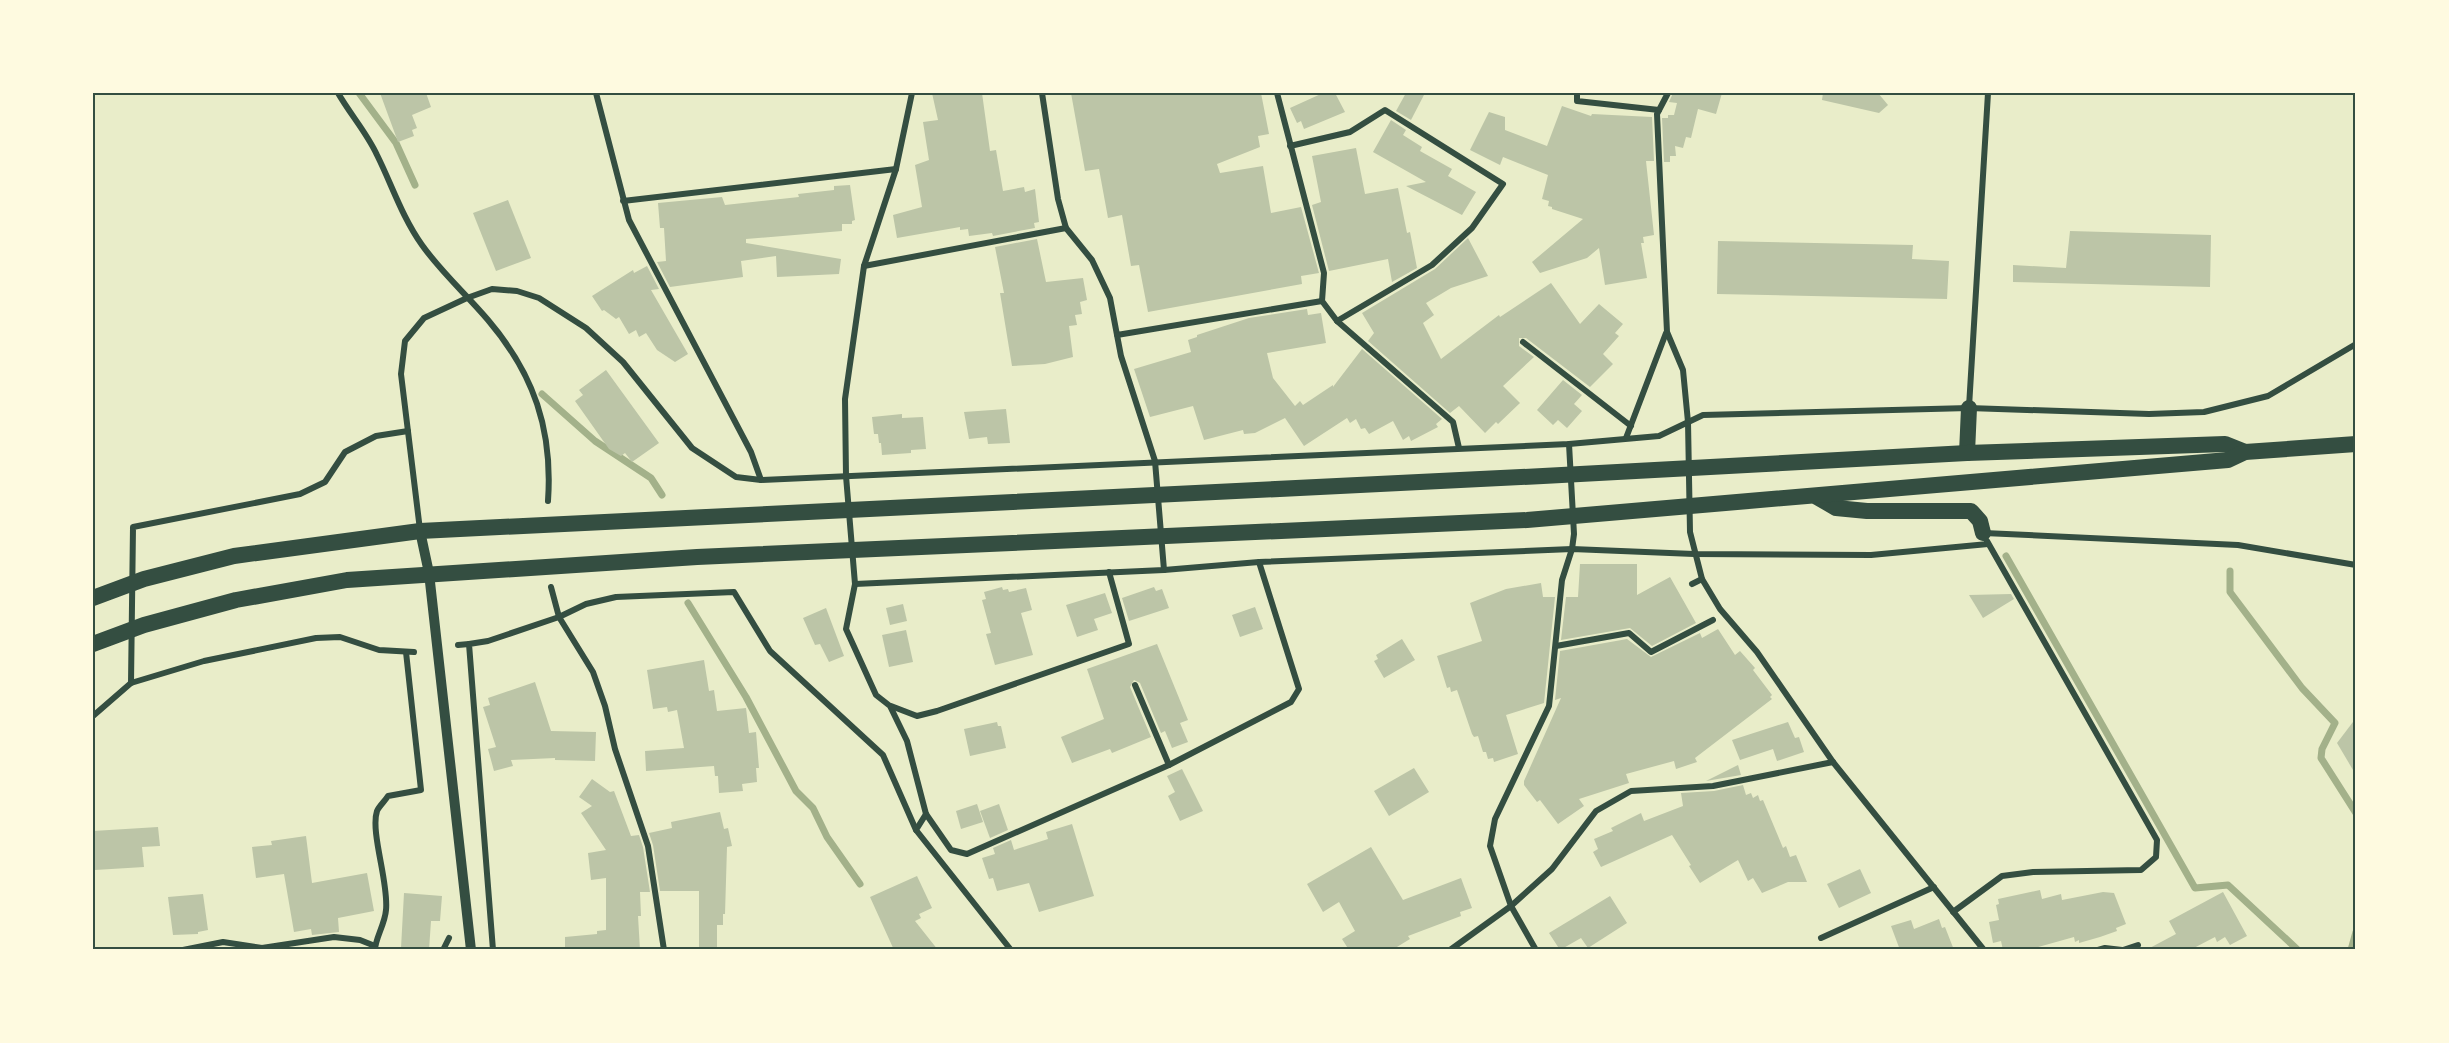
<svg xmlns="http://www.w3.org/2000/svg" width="2449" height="1043" font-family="'Varela Round',sans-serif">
<rect width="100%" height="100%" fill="#e9edc9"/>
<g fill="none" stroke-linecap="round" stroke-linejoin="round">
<g stroke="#a3b18a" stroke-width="7">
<polyline points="359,93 396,143 415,185"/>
<polyline points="542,394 595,441 651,478 662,495"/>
<polyline points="2006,556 2195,888 2228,885 2298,950"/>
<polyline points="2230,571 2230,592 2302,688 2335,723 2322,749 2321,758 2356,813"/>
<polyline points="688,603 746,697 796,791 813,808 827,837 860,884"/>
<polyline points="2351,950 2356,932"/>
</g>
</g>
<g fill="#bcc5a7">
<polygon points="380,93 426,93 431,107 412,115 417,128 412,130 414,136 398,142"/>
<polygon points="932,93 982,93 990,151 996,150 1003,191 1024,187 1025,192 1035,189 1039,222 1034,223 1035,228 993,236 992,233 969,236 968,229 960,230 960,227 897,238 893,215 922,207 915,165 929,160 923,122 938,120"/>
<polygon points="1071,93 1261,93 1269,134 1258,136 1260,147 1217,164 1220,173 1263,166 1271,213 1301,207 1319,273 1301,276 1302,284 1148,312 1139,265 1131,266 1122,215 1108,218 1099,169 1085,171"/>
<polygon points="1323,93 1335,93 1345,112 1304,129 1301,121 1297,123 1290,108"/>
<polygon points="1406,93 1425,93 1411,120 1396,111"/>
<polygon points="1673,93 1722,93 1716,114 1698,109 1691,138 1686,137 1683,148 1675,146 1676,156 1670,156 1670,162 1664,162 1662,118 1668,118 1668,115 1674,115 1677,103 1669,102"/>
<polygon points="1823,93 1878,93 1888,105 1879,113 1822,100"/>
<polygon points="1562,106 1591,116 1592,114 1652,117 1654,161 1646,161 1654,235 1643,237 1644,243 1641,243 1647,278 1605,285 1599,248 1587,258 1540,273 1532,262 1583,219 1552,209 1552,207 1548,206 1549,201 1542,199 1548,175 1503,157 1500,165 1470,150 1489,112 1505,117 1505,130 1547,146"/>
<polygon points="1391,120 1406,130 1403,135 1422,147 1420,151 1452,169 1448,176 1476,192 1462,215 1406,186 1426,182 1373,152"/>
<polygon points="1356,148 1365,194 1398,188 1407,233 1410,232 1417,268 1392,282 1388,259 1329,271 1312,205 1321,202 1312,156"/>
<polygon points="850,185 855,220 852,221 852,224 842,224 842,231 746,239 746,243 841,259 839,274 777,277 776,256 741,261 743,277 670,287 657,262 666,261 664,228 660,228 658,203 722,197 725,205 799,197 798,194 834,190 834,186"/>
<polygon points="508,200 531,258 496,271 473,213"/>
<polygon points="2070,231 2211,235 2210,287 2013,282 2013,265 2066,268"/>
<polygon points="1468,238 1488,276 1451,288 1426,303 1434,315 1423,323 1441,359 1499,315 1500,317 1551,283 1580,324 1599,304 1623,324 1615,333 1619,336 1603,354 1613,364 1590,387 1526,338 1519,338 1519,346 1534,357 1503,386 1520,403 1498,424 1496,422 1485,433 1459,406 1450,413 1368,341 1374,333 1362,313 1435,269"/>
<polygon points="1037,239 1046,282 1083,278 1087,300 1080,302 1082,314 1075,315 1077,325 1069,326 1073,357 1045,364 1012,366 1000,293 1004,293 995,247"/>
<polygon points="1718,241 1913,245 1912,259 1949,261 1947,299 1717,294"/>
<polygon points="647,266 659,289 651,290 688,354 675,362 657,350 646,333 639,337 636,330 629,334 619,317 616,319 604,310 602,311 592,296 633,270 634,273"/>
<polygon points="1307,309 1308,315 1321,313 1326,343 1267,353 1273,378 1295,406 1300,401 1303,405 1333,385 1333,387 1362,349 1442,419 1436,424 1438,427 1411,441 1409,436 1403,440 1393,421 1369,434 1365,428 1361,429 1356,419 1350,423 1347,418 1304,446 1285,418 1255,433 1244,434 1243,430 1204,440 1193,406 1150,417 1134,369 1191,352 1188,340 1197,337 1197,335 1249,318"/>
<polygon points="606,370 659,443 632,462 625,453 621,456 609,449 575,401 583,395 579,390"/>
<polygon points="1563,380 1582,395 1574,404 1582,411 1567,428 1558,420 1553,425 1537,410"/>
<polygon points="1006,409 1010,443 988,444 987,437 969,439 964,412"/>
<polygon points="902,414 902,418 923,417 926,449 911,450 911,453 882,455 881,443 879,443 878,434 874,434 872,417"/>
<polygon points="1580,564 1637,564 1637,595 1670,577 1696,623 1652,646 1630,628 1561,640 1566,597 1578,597"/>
<polygon points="1541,583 1543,597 1555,597 1544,703 1506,715 1518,754 1494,762 1493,758 1488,759 1486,752 1483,752 1478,736 1474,737 1472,734 1457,690 1451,692 1450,687 1447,688 1437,656 1482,641 1470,603 1506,589"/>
<polygon points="1002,587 1003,590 1008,589 1009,592 1026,588 1032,610 1021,613 1033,655 995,665 986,634 991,633 982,600 986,599 984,592"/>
<polygon points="1154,587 1156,591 1162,589 1169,608 1129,621 1122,598"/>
<polygon points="1105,593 1112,613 1094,619 1098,630 1077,637 1066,605"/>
<polygon points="2011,594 2014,599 1983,618 1969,595"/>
<polygon points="903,604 907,621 890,625 886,608"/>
<polygon points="1255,607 1263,629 1240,637 1232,615"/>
<polygon points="826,608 844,656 829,662 820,644 815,645 803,618"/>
<polygon points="1718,629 1735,655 1740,651 1755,668 1753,670 1772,695 1770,697 1772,699 1695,758 1697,762 1676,769 1674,761 1626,774 1629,783 1579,799 1584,806 1558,824 1540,800 1537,802 1524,785 1524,781 1561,698 1555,700 1560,651 1627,639 1651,657 1700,633 1702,638"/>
<polygon points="906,630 913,662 889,667 882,635"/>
<polygon points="1402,639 1415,660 1384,678 1374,661 1378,659 1376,655"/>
<polygon points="1157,644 1188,720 1180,723 1188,742 1172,748 1165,731 1161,733 1140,683 1134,680 1130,687 1151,737 1112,753 1110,749 1072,763 1061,737 1104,719 1087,669"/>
<polygon points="704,660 709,691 714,690 717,711 746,708 749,733 756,732 759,768 756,768 757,782 742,784 743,791 719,793 718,776 715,776 714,766 646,771 645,751 684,748 677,710 668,712 667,707 653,709 647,670"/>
<polygon points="535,682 551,731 596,732 595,761 555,760 555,758 511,760 513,766 494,771 488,749 496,747 483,707 490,705 488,698"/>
<polygon points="2356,718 2356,775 2337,743"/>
<polygon points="997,722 998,726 1001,726 1006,748 970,756 964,729"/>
<polygon points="1788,722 1795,738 1799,737 1804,752 1777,761 1773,749 1740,760 1732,740"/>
<polygon points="1738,765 1741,775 1706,781"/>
<polygon points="1414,768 1429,792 1389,816 1374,791"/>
<polygon points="1182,769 1203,811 1180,821 1168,796 1175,792 1167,776"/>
<polygon points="592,779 610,792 614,791 631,836 639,835 643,847 650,892 640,892 641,916 638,916 640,950 565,950 565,937 597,934 597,931 606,930 606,878 591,880 588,853 606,850 581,813 592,806 579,797"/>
<polygon points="1743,785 1746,795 1751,793 1753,798 1758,795 1760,801 1763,800 1783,848 1786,846 1790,857 1796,855 1807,882 1788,882 1762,893 1753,878 1748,881 1738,860 1700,883 1689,866 1691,865 1672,835 1601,867 1593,852 1598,849 1594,839 1613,831 1611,828 1641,813 1644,821 1683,806 1681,793 1714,791"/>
<polygon points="977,804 983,822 961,829 956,811"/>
<polygon points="999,804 1008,830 990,838 980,811"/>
<polygon points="720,812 724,829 728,828 732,846 727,847 725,914 723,914 723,925 717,925 717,950 699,950 699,891 660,891 653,845 649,833 672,828 671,822"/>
<polygon points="1072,824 1094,896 1039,912 1029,883 997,891 993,878 989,879 982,858 995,854 993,848 1011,840 1014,850 1048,839 1046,832"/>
<polygon points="158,827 160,846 142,847 144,867 95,870 93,831"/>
<polygon points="306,836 312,883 367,873 374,911 338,918 339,932 312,935 311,929 294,932 284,874 256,878 252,847 272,845 271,841"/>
<polygon points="1371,847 1403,900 1461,878 1472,908 1460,912 1461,916 1408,936 1410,939 1392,950 1349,950 1342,939 1355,931 1339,902 1323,912 1307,884"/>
<polygon points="1860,869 1871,893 1839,908 1827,884"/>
<polygon points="917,876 932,908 919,914 921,918 915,921 938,950 894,950 870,897"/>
<polygon points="2040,890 2042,899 2061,894 2062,900 2103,892 2114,893 2126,924 2116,928 2117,931 2100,937 2079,943 2079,940 2075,942 2074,937 2028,950 2003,950 2001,941 1993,943 1989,922 1999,920 1996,905 1999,904 1998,899"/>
<polygon points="2223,892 2247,936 2230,945 2225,937 2217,942 2215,937 2190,950 2146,950 2176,934 2169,921"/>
<polygon points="404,893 442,896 440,921 431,921 429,950 401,948"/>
<polygon points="203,894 208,930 198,932 198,934 173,935 168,897"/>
<polygon points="1610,896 1627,923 1588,948 1581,938 1560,950 1549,933"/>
<polygon points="1939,919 1942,928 1945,927 1954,950 1900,950 1891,926 1911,920 1914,929"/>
</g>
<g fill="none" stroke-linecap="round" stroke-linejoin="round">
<g stroke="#344e41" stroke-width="6">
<path d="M338,93c12,21 29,40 39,62 15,30 25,62 45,90 19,27 45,50 66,75 46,54 65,110 60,181"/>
<polyline points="596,93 629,220 751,452 761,480"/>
<polyline points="912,93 896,169 864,266 845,399 846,476 855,584 846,629 876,695 890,706 907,741 926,814 951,850 967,854 1169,765 1291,702 1299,689 1259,562"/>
<polyline points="1042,93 1058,199 1066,228 1092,260 1110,298 1117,335 1322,301"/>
<polyline points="1277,93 1324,273 1322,301 1337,321 1453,422 1459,448"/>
<polyline points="1577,93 1577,101 1659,110"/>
<polyline points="1668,93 1657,114 1667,332 1683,370 1688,422 1690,532 1702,579 1720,609 1757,652 1833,762 1984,950"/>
<polyline points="1290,146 1350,132 1385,110 1503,184 1472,228 1432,265 1337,321"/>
<polyline points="623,201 896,169"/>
<polyline points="864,266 1066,228"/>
<polyline points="1117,335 1121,356 1155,461 1164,570"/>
<polyline points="1523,342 1631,426"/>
<polyline points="1969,407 1988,93"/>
<polyline points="1626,438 1666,333"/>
<polyline points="420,530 401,374 405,341 424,318 467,298 492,289 517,291 539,298 586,328 623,362 692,448 736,477 761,480 1569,444 1659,436 1703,415 1969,408 2149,414 2204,412 2268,396 2356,344"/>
<polyline points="1984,533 2238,545 2356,565"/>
<polyline points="855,584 1164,570 1259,562 1572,549 1694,554 1871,555 1988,544"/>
<polyline points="1692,584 1702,579"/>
<polyline points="551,587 559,617 593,672 605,706 615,749 648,846 664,950"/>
<polyline points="458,645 469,644"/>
<polyline points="1556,646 1629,633 1651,652 1713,620"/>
<polyline points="131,683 133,527 300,494 325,482 345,452 376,436 408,431"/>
<polyline points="1135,685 1169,765"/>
<polyline points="891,706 917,716 937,711 1129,644 1109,572"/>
<polyline points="93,716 131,683 204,661 316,638 340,637 379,650 414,652"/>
<polyline points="926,814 916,830 1011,950"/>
<polyline points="1953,912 2002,876 2033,872 2141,870 2156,857 2157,840 1987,541"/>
<polyline points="1821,938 1934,887"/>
<polyline points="183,950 223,942 262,948 334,937 360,940 375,946"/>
<path d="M375,950c0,-11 10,-26 11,-40 3,-27 -16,-78 -9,-99 2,-5 8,-10 11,-15l33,-6 -15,-138"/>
<polyline points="443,950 449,938"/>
<polyline points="493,950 469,644 488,641 559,617 586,604 616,597 734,592 770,651 883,755 916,830"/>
<polyline points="1450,950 1511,906 1552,869 1596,811 1631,791 1713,786 1833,762"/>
<polyline points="1536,950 1511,906 1490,846 1495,819 1549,706 1562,580 1572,549 1574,534 1569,444"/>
<polyline points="2098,950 2105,948 2122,950"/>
<polyline points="2123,950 2138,945"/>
</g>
<polyline stroke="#344e41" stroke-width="10" points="420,531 429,573 471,950"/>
<g stroke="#344e41" stroke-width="16">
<polyline points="1967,453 1969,408"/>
<polyline points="1817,497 1836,508 1867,511 1971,511 1980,521 1983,533"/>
<polyline points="93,598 144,579 234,556 420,531 1543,476 1967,453 2225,444 2245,452"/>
<polyline points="93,644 144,625 236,600 347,580 697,557 1527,520 2228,460 2245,452 2356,444"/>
</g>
</g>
<rect width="2449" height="1043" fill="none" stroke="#fefae0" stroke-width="189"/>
<rect x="94" y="94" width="2260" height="854" fill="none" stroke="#344e41" stroke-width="2"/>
</svg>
